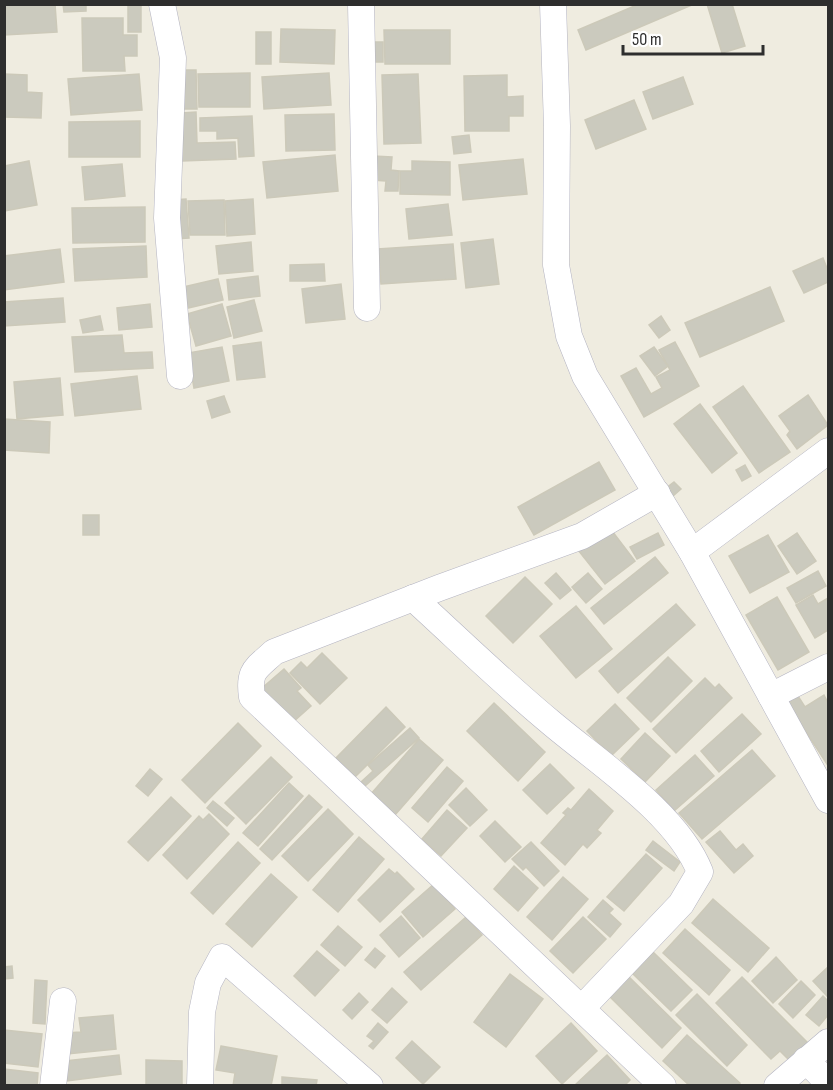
<svg xmlns="http://www.w3.org/2000/svg" width="833" height="1090" font-family="'Sofia Sans Condensed',sans-serif">
<rect width="100%" height="100%" fill="#efece0"/>
<g fill="#cbcabe" stroke="#ccc9b9" stroke-width="1.5">
<polygon points="4,4 55,4 57,32 4,35"/>
<polygon points="63,4 86,4 86,11 64,12"/>
<rect x="128" y="4" width="13" height="28"/>
<polygon points="639,4 694,4 586,50 578,30"/>
<polygon points="707,4 732,4 745,46 722,53"/>
<polygon points="82,18 123,18 123,35 137,35 137,56 124,56 125,71 83,71"/>
<polygon points="281,29 335,30 334,64 280,62"/>
<polygon points="384,30 450,30 450,64 385,64"/>
<rect x="256" y="32" width="15" height="32"/>
<rect x="370" y="42" width="13" height="20"/>
<polygon points="175,70 196,70 197,109 176,109"/>
<polygon points="250,73 250,107 199,107 198,74"/>
<polygon points="329,73 331,105 264,109 262,77"/>
<polygon points="4,74 27,75 27,92 42,93 41,118 4,117"/>
<polygon points="139,74 142,110 71,115 68,79"/>
<polygon points="418,74 421,143 384,144 382,75"/>
<polygon points="507,75 507,97 523,96 523,116 509,116 509,131 465,131 464,76"/>
<polygon points="683,77 693,104 653,119 643,92"/>
<polygon points="634,100 646,129 596,149 585,120"/>
<polygon points="196,112 197,143 235,142 236,159 182,161 181,113"/>
<polygon points="334,114 335,150 286,151 285,115"/>
<polygon points="252,116 254,156 239,157 238,138 217,139 217,131 200,131 200,118"/>
<polygon points="140,121 140,157 69,157 69,122"/>
<polygon points="469,135 471,152 454,154 452,137"/>
<polygon points="335,155 338,191 267,198 263,162"/>
<polygon points="373,156 392,157 391,170 399,171 398,191 385,191 386,181 372,180"/>
<polygon points="523,159 527,194 463,200 459,165"/>
<polygon points="29,161 37,205 4,211 4,166"/>
<polygon points="412,161 450,162 450,195 400,194 400,171 412,171"/>
<polygon points="122,164 125,196 85,200 82,167"/>
<polygon points="186,199 189,238 174,239 172,200"/>
<polygon points="253,199 255,234 227,236 225,201"/>
<polygon points="224,200 225,235 190,235 188,201"/>
<polygon points="448,204 452,235 409,239 406,209"/>
<polygon points="145,207 145,242 73,243 72,208"/>
<polygon points="493,239 499,284 466,288 461,243"/>
<polygon points="251,242 253,271 219,274 216,246"/>
<polygon points="453,244 456,279 381,284 378,249"/>
<polygon points="146,246 147,277 75,281 73,249"/>
<polygon points="60,249 64,282 4,290 4,256"/>
<polygon points="823,258 828,271 828,282 804,293 793,271"/>
<polygon points="324,264 325,281 290,281 290,265"/>
<polygon points="258,276 260,296 229,300 227,280"/>
<polygon points="218,279 223,300 188,308 183,287"/>
<polygon points="341,284 345,319 306,323 302,289"/>
<polygon points="770,287 784,321 700,357 685,323"/>
<polygon points="63,298 65,322 4,326 4,302"/>
<polygon points="254,300 262,331 234,338 227,307"/>
<polygon points="150,304 152,327 119,330 117,308"/>
<polygon points="222,304 231,336 196,346 187,314"/>
<polygon points="100,316 103,330 83,333 80,320"/>
<polygon points="661,316 670,330 659,338 649,325"/>
<polygon points="122,335 124,353 152,352 153,368 75,372 72,337"/>
<polygon points="261,342 265,377 237,380 233,346"/>
<polygon points="675,342 699,386 644,417 621,376 636,368 651,394 662,388 656,377 670,370 659,350"/>
<polygon points="222,347 229,381 194,388 188,353"/>
<polygon points="654,347 668,366 655,376 640,356"/>
<polygon points="137,376 141,409 75,416 71,384"/>
<polygon points="60,378 63,415 17,419 14,382"/>
<polygon points="743,386 790,452 759,473 713,407"/>
<polygon points="808,395 828,425 797,449 787,435 790,431 779,416"/>
<polygon points="224,396 230,412 212,418 207,401"/>
<polygon points="700,404 737,453 712,473 674,424"/>
<polygon points="4,419 50,422 49,453 4,450"/>
<polygon points="599,462 615,490 534,535 518,507"/>
<polygon points="745,465 751,476 742,481 736,470"/>
<polygon points="674,482 681,489 673,496 666,488"/>
<rect x="83" y="515" width="16" height="20"/>
<polygon points="609,527 635,561 605,584 578,550"/>
<polygon points="658,533 664,545 637,559 630,547"/>
<polygon points="797,533 816,561 797,574 778,546"/>
<polygon points="768,535 789,572 750,593 729,556"/>
<polygon points="655,557 668,573 604,624 591,608"/>
<polygon points="818,571 826,586 796,603 787,588"/>
<polygon points="556,573 571,590 560,599 545,583"/>
<polygon points="588,573 602,589 586,603 572,587"/>
<polygon points="525,577 552,604 513,643 486,616"/>
<polygon points="813,595 818,604 828,598 828,630 815,638 796,605"/>
<polygon points="777,597 809,652 778,670 746,615"/>
<polygon points="676,604 695,625 618,693 599,671"/>
<polygon points="576,606 612,649 576,678 540,636"/>
<polygon points="322,653 347,678 320,704 290,673 301,662 307,668"/>
<polygon points="668,657 692,681 651,722 627,698"/>
<polygon points="284,669 301,688 297,691 311,706 292,723 262,688"/>
<polygon points="705,678 715,688 719,684 732,698 676,753 653,729"/>
<polygon points="824,695 828,703 828,763 827,764 787,703 798,696 805,707"/>
<polygon points="494,703 545,752 518,781 467,731"/>
<polygon points="615,704 639,729 611,756 587,731"/>
<polygon points="386,707 405,727 355,777 336,758"/>
<polygon points="742,714 761,734 719,772 701,751"/>
<polygon points="238,723 261,746 205,803 182,780"/>
<polygon points="410,728 419,738 365,786 361,782 373,771 368,765"/>
<polygon points="645,733 670,756 645,782 621,759"/>
<polygon points="419,739 443,760 395,815 371,794"/>
<polygon points="752,750 775,776 702,839 679,813"/>
<polygon points="695,755 714,776 674,811 656,790"/>
<polygon points="271,757 292,777 246,824 225,803"/>
<polygon points="550,764 574,788 547,814 523,790"/>
<polygon points="447,767 463,781 428,822 412,808"/>
<polygon points="150,769 162,779 148,796 136,786"/>
<polygon points="289,783 303,796 258,846 243,833"/>
<polygon points="466,788 487,810 470,826 449,805"/>
<polygon points="589,789 613,811 597,830 601,833 587,848 583,844 565,865 541,843 566,815 563,813 568,808 571,810"/>
<polygon points="309,795 322,807 272,860 260,849"/>
<polygon points="171,797 191,816 148,861 128,842"/>
<polygon points="213,801 234,818 227,826 207,808"/>
<polygon points="328,809 353,834 308,881 282,856"/>
<polygon points="447,810 467,828 441,856 422,839"/>
<polygon points="209,814 229,834 187,879 163,855 199,816 203,820"/>
<polygon points="495,821 521,847 505,862 480,836"/>
<polygon points="720,831 736,850 743,844 753,856 734,873 706,842"/>
<polygon points="359,837 384,859 338,912 313,890"/>
<polygon points="653,841 680,862 674,871 646,850"/>
<polygon points="238,842 260,863 213,914 191,893"/>
<polygon points="531,842 559,871 544,886 526,867 523,870 512,859"/>
<polygon points="646,854 662,868 624,911 607,897"/>
<polygon points="514,866 538,888 518,911 494,889"/>
<polygon points="389,869 395,874 397,872 414,889 380,922 358,900"/>
<polygon points="271,874 297,897 252,947 226,924"/>
<polygon points="563,877 588,899 552,940 527,917"/>
<polygon points="434,884 455,909 423,937 402,912"/>
<polygon points="713,899 769,948 748,972 692,923"/>
<polygon points="603,900 613,909 609,913 621,924 610,937 588,917"/>
<polygon points="401,916 420,938 399,957 380,935"/>
<polygon points="466,917 482,935 421,990 404,972"/>
<polygon points="583,917 606,939 573,973 550,951"/>
<polygon points="338,926 362,947 345,966 321,945"/>
<polygon points="685,929 730,970 709,995 663,953"/>
<polygon points="375,948 385,956 375,968 365,960"/>
<polygon points="317,951 339,970 315,996 294,976"/>
<polygon points="653,952 692,990 671,1011 632,973"/>
<polygon points="776,957 797,980 773,1003 752,981"/>
<polygon points="12,966 13,978 4,979 4,967"/>
<polygon points="828,967 828,997 813,981"/>
<polygon points="510,974 543,999 506,1047 474,1022"/>
<polygon points="626,974 681,1028 662,1048 607,994"/>
<polygon points="742,977 809,1044 791,1062 780,1051 771,1059 716,1003"/>
<polygon points="35,980 47,981 45,1024 33,1023"/>
<polygon points="801,981 815,995 793,1018 779,1004"/>
<polygon points="392,988 407,1002 387,1023 372,1010"/>
<polygon points="359,993 368,1002 352,1019 343,1010"/>
<polygon points="697,994 747,1045 727,1066 676,1015"/>
<polygon points="823,996 828,1001 828,1015 819,1026 806,1015"/>
<polygon points="113,1015 116,1049 67,1054 65,1033 81,1032 79,1018"/>
<polygon points="378,1023 388,1032 373,1049 369,1046 374,1041 367,1036"/>
<polygon points="571,1023 597,1051 562,1084 536,1056"/>
<polygon points="4,1030 42,1034 38,1067 4,1063"/>
<polygon points="687,1035 740,1083 738,1086 690,1086 663,1061"/>
<polygon points="412,1041 440,1067 423,1084 396,1058"/>
<polygon points="221,1046 277,1056 271,1086 233,1086 235,1073 216,1070"/>
<polygon points="119,1055 121,1074 67,1081 65,1061"/>
<polygon points="607,1055 630,1080 624,1086 574,1086"/>
<polygon points="146,1060 182,1061 182,1086 146,1086"/>
<polygon points="4,1069 38,1073 37,1086 4,1086"/>
<polygon points="282,1077 317,1080 316,1086 282,1086"/>
</g>
<g fill="none" stroke-linecap="round" stroke-linejoin="round">
<g stroke="#b4b4c2" stroke-width="27">
<g id="minor">
<polyline points="162,4 173,58 167,218 180,376"/>
<polyline points="361,4 367,308"/>
<polyline points="553,4 557,126 556,265 569,336 585,376 692,552 828,800"/>
<path d="M657,493l-75,43 -143,52 -165,64c-18,17 -26,18 -22,45l411,389"/>
<polyline points="692,552 828,451"/>
<path d="M413,598c45,41 89,84 136,123 48,41 128,92 151,151l-19,32 -99,104"/>
<polyline points="771,696 828,667"/>
<polyline points="806,1060 828,1083"/>
<polyline points="53,1086 63,1001"/>
<polyline points="200,1086 202,1012 208,983 222,957 370,1086"/>
<polyline points="777,1086 828,1042"/>
</g>
</g>
<use href="#minor" stroke="#fff" stroke-width="26"/>
</g>
<rect width="833" height="1090" fill="none" stroke="#2e2e2e" stroke-width="12"/>
<path d="M623 45v9h140v-9" fill="none" stroke="#2e2e2e" stroke-width="3"/>
<text x="632" y="45" font-size="18" fill="#2e2e2e" stroke="#ffffff" stroke-width="4.5" paint-order="stroke">50 m</text>
</svg>
